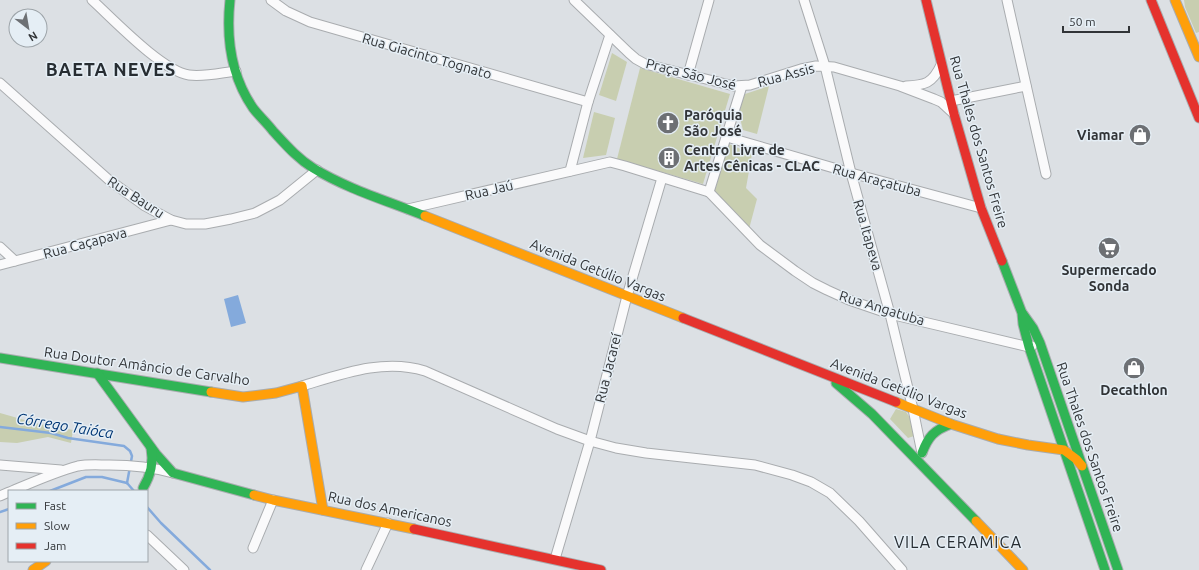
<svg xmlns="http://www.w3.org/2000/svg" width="1199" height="570" font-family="Ubuntu,sans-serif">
<rect width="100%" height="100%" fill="#dce0e4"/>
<g fill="#c8ceb0">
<polygon points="1184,0 1199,0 1199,32 1196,33 1185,7"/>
<polygon points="612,53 627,62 616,101 599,95"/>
<polygon points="640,68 730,94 703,184 617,159"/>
<polygon points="769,86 757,134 743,130 738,110 742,95"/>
<polygon points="594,112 615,118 606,155 583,158"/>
<polygon points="729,144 752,154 746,188 757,199 749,229 714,190"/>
<polygon points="896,409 906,412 913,422 915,434 914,436 908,438 890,419"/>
<polygon points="0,413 35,423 73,430 71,443 48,437 17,443 0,442"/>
</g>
<polygon fill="#84aadc" points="238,295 246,323 231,327 224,299"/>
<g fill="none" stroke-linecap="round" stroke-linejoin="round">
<g stroke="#84aadc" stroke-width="2.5">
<polyline points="0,427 51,433 68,438 124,446 130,451 132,456 127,483"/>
<polyline points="127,483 134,491"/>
<polyline points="50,491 86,477 102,477 127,483"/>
<polyline points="147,507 161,523 210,570"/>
<polyline points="0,512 9,509"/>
</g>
<g stroke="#a9acaf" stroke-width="11">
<g id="street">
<path d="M92,0c21,19 70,71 97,75 15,2 31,-2 47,-4"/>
<polyline points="271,0 286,11 310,22 588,102"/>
<polyline points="574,0 629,53 636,59 645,64 734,86 750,85 801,69 816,66 834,67 900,86 934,99 941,102 954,114"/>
<polyline points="804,0 825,66 851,173 890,314 913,409 922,453"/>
<polyline points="1007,0 1046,174"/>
<polyline points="688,75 709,0"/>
<polyline points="0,83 109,180 145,206 171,220 186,224 205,224 231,219 255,213 280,200 317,170"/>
<path d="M906,86c19,-1 26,-2 35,-21"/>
<polyline points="951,101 1026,86"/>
<polyline points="727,137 851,173 981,208"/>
<polyline points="570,171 588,102 610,35"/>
<polyline points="709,192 760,245 795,271 813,283 827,290 849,300 890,314 1029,347 1032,346"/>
<polyline points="709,192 742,86"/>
<polyline points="408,209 610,162 625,166 709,192"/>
<polyline points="0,247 15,261"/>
<polyline points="0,265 171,220"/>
<path d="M302,386c40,-12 82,-28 123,-15l132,58 33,12 26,7 30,5 109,12 37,10 19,7 19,11 29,28 43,49"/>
<polyline points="0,465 61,470"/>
<path d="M12,491c21,-9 43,-19 66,-25 10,-2 21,-1 31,-1 22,0 43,2 64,8"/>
<polyline points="0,496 9,492"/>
<polyline points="147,535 184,570"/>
<polyline points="253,548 273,500"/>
<polyline points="555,559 590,441 627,296 662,178"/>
<polyline points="366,570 388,523"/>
</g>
</g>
<g stroke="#a9acaf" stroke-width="11">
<g id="fast">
<path d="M230,0c-4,38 1,76 23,108 6,8 14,15 20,23 13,14 24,27 40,37 34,21 75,33 112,48"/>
<polyline points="1002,261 1022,313 1023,324 1029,347 1105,570"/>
<polyline points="1023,314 1033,328 1040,343 1118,570"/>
<polyline points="0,358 211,392"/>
<polyline points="97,373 156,454 173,473 254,495"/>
<polyline points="836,383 872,414 976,521"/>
<path d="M922,453c6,-16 12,-23 29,-29"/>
<path d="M143,488c8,-13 11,-25 8,-40"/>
</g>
</g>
<g stroke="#a9acaf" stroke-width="11">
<g id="slow">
<polyline points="1175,0 1199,57"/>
<polyline points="425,216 683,318"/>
<polyline points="211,392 243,397 276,393 302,386 323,510"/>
<polyline points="896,402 951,424 998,439 1028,445 1064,450 1076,459 1082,466"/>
<polyline points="254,495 273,500 414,529"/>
<polyline points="976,521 1023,570"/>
<polyline points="33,570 46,561"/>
</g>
</g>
<g stroke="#a9acaf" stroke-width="11">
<g id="jam">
<polyline points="926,0 954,114 981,208 1002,261"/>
<polyline points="1151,0 1199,118"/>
<polyline points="683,318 896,402"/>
<polyline points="414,529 601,570"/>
</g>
</g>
<use href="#street" stroke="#fafafb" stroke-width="9"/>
<use href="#fast" stroke="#30b455" stroke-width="9"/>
<use href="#slow" stroke="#ff9f0a" stroke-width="9"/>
<use href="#jam" stroke="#e5322d" stroke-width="9"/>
</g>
<defs>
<g id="church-disc" transform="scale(1.15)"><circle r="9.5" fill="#6d7074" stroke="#e5eef5"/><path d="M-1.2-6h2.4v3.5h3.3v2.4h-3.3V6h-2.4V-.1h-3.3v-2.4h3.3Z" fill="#fff"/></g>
<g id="shop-disc" transform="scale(1.15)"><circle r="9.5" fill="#6d7074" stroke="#e5eef5"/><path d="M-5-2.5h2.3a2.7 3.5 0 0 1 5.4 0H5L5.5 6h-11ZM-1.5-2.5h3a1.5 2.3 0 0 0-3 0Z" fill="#fff"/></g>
<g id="building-disc" transform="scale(1.15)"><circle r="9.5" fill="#6d7074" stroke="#e5eef5"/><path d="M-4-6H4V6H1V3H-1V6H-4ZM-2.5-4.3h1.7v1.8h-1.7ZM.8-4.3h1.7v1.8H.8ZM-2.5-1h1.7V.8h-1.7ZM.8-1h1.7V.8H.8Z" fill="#fff"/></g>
<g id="supermarket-disc" transform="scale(1.15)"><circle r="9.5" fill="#6d7074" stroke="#e5eef5"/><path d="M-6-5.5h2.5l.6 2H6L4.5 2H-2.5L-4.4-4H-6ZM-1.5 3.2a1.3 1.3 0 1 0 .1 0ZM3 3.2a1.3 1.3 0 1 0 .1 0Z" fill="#fff"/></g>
</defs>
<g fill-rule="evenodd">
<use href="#church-disc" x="668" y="123"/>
<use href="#shop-disc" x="1140" y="135"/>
<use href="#building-disc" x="669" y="158"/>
<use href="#supermarket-disc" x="1109" y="248"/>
<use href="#shop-disc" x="1134" y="368"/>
</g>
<g text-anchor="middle" stroke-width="3" stroke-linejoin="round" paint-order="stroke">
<g font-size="14" fill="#313437" stroke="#e5eef5">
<text transform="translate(427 56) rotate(16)" y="5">Rua Giacinto Tognato</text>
<text transform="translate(691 74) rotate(14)" y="5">Praça São José</text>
<text transform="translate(786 75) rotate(-15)" y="5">Rua Assis</text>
<text transform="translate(979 142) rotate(74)" y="5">Rua Thales dos Santos Freire</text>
<text transform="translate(877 180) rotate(15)" y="5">Rua Araçatuba</text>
<text transform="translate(489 190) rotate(-13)" y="5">Rua Jaú</text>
<text transform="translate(136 197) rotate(33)" y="5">Rua Bauru</text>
<text transform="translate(868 235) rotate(74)" y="5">Rua Itapeva</text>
<text transform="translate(85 243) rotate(-15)" y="5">Rua Caçapava</text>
<text transform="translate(598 270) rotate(22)" y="5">Avenida Getúlio Vargas</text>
<text transform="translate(882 308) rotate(17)" y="5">Rua Angatuba</text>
<text transform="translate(147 366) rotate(8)" y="5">Rua Doutor Amâncio de Carvalho</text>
<text transform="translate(608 368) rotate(-76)" y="5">Rua Jacareí</text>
<text transform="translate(899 388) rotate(21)" y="5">Avenida Getúlio Vargas</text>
<text transform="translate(1090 447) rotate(71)" y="5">Rua Thales dos Santos Freire</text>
<text transform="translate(390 509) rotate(12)" y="5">Rua dos Americanos</text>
</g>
<g font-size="14" font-weight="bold" fill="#313437" stroke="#e5eef5" text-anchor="start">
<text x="684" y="120">Paróquia<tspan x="684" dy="16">São José</tspan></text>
<text x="1124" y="140" text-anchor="end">Viamar</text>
<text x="684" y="155">Centro Livre de<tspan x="684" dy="16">Artes Cênicas - CLAC</tspan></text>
<text x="1109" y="275" text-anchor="middle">Supermercado<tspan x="1109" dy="16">Sonda</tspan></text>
<text x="1134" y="395" text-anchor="middle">Decathlon</text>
</g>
<g font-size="15" font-style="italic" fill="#003674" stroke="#e5eef5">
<text transform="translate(65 426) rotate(9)" y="5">Córrego Taióca</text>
</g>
<g font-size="16" letter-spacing="1" fill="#272d32" stroke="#e5eef5">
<text x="958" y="548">VILA CERAMICA</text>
</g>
<g font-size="18" font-weight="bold" letter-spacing="1" fill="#272d32" stroke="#e5eef5">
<text x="111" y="76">BAETA NEVES</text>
</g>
</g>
<rect x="8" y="490" width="140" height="72" fill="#e5eef5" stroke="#9da4a9"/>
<rect x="16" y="503" width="20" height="6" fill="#30b455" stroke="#9da4a9"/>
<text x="44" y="510" font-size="12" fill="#313437">Fast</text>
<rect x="16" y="523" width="20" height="6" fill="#ff9f0a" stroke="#9da4a9"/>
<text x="44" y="530" font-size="12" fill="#313437">Slow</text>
<rect x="16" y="543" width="20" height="6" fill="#e5322d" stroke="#9da4a9"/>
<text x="44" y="550" font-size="12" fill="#313437">Jam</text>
<g transform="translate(28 28) rotate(149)"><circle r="19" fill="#e5eef5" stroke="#9da4a9"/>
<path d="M0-3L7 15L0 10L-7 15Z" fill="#6d7074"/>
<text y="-6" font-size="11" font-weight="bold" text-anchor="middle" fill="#313437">N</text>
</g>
<path d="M1063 26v6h66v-6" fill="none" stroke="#313437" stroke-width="2"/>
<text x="1069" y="26" font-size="12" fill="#313437" stroke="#e5eef5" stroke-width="3" paint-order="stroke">50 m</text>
</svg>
